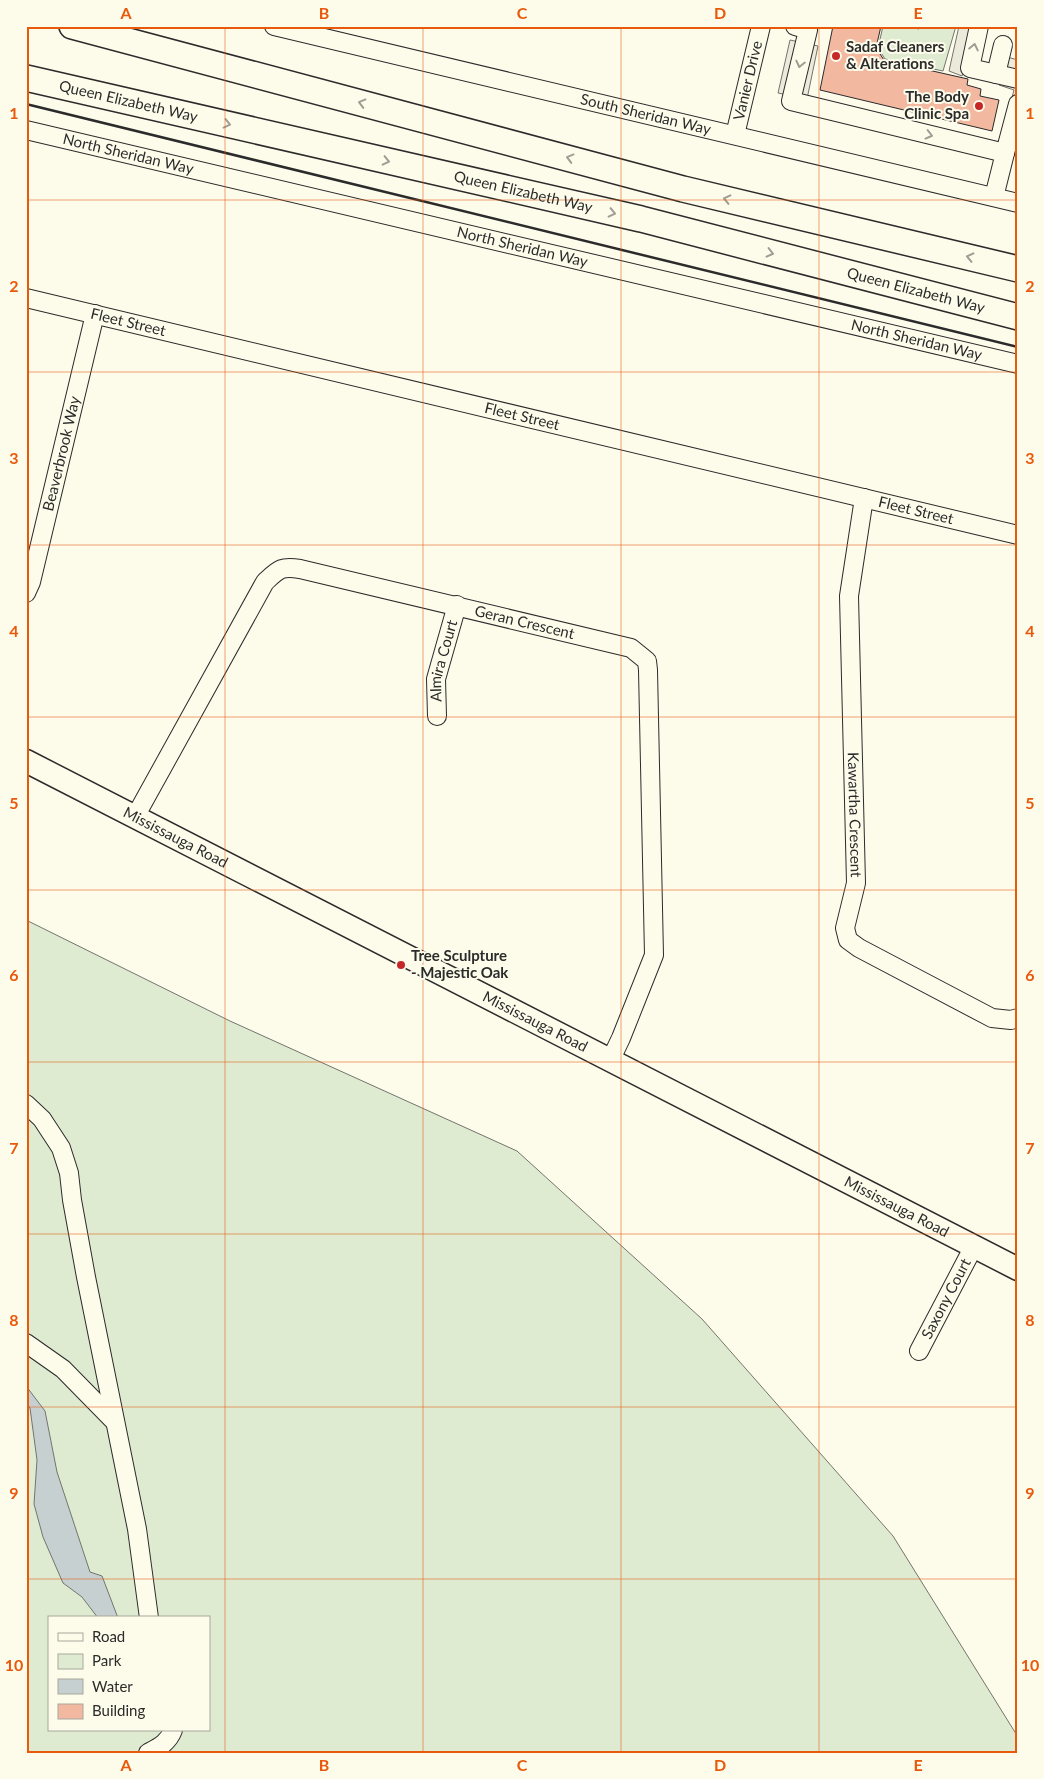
<svg xmlns="http://www.w3.org/2000/svg" width="1044" height="1779" font-family="Lato,sans-serif">
<rect width="100%" height="100%" fill="#fdfbea"/>
<g fill="#deebd1" stroke="#74746e" fill-rule="evenodd">
<polygon points="883,26 906,26 919,29 920,26 956,26 943,71 885,59 878,48"/>
<path d="M26,920l204,101 287,130 185,168 191,217 125,201v16h-992zM49,1618h160v112h-160z"/>
</g>
<g fill="#eceadb" stroke="#74746e">
<polygon points="959,26 976,26 962,76 949,71"/>
<polygon points="790,40 818,46 807,99 778,93"/>
<polygon points="1007,57 1018,60 1018,155 998,149 1014,90 999,85"/>
</g>
<polygon fill="#c7d0d0" stroke="#74746e" points="26,1386 45,1411 57,1472 90,1572 102,1576 118,1618 98,1618 82,1597 63,1583 43,1537 34,1504 37,1460 30,1408 26,1403"/>
<polygon fill="#f2b8a0" stroke="#2b2b2b" points="833,26 881,26 876,48 884,60 968,79 967,85 981,89 980,96 999,100 992,131 820,90"/>
<g fill="none" stroke-linecap="round" stroke-linejoin="round">
<g stroke="#2b2b2b" stroke-width="20">
<g id="minor">
<path id="s1" d="M274,26l744,177"/>
<polyline points="795,26 808,30 791,101 1005,153 1018,104"/>
<polyline points="979,26 970,68 1018,79"/>
<polyline points="996,74 1003,45"/>
<path id="s2" d="M26,130l992,234"/>
<path id="s3" d="M735,135l26,-109"/>
<polyline points="994,197 1005,153"/>
<path id="s4" d="M26,298l992,237"/>
<path id="s5" d="M864,498l-15,98 7,287 -11,45 3,12 11,8 133,70 19,2 7,-2"/>
<path id="s6" d="M26,593l5,-11 64,-268"/>
<path id="s7" d="M437,716l-1,-37 21,-74"/>
<path id="s8" d="M135,817l130,-235c14,-13 16,-16 35,-13l331,79 16,13 1,9 6,285 -33,83 -11,23"/>
<polyline points="26,1104 42,1119 61,1148 69,1173 72,1200 86,1277 137,1529 149,1618"/>
<polyline points="26,1343 63,1369 115,1422"/>
<path id="s9" d="M919,1351l55,-105"/>
<path d="M148,1753c11,-6 20,-10 25,-23"/>
</g>
</g>
<g stroke="#2b2b2b" stroke-width="25">
<g id="major">
<path id="s10" d="M26,761l992,508"/>
</g>
</g>
<g stroke="#2b2b2b" stroke-width="28">
<g id="highway">
<polyline points="72,26 683,189 1018,269"/>
<path id="s11" d="M26,78l615,141 377,98"/>
</g>
</g>
<use href="#minor" stroke="#fdfbea" stroke-width="18"/>
<use href="#major" stroke="#fdfbea" stroke-width="22"/>
<use href="#highway" stroke="#fdfbea" stroke-width="25"/>
<polyline stroke="#2b2b2b" stroke-width="2.5" points="26,104 1018,347"/>
</g>
<defs><path id="oneway-chevron" d="M-2-3.5L2.5 0L-2 3.5" fill="none" stroke-width="1.6" stroke-linecap="round" stroke-linejoin="round" transform="scale(1.25)"/></defs>
<g stroke="#9e9d94">
<use href="#oneway-chevron" transform="translate(974 47) rotate(-78)"/>
<use href="#oneway-chevron" transform="translate(800 64) rotate(103)"/>
<use href="#oneway-chevron" transform="translate(362 103) rotate(-165)"/>
<use href="#oneway-chevron" transform="translate(227 124) rotate(13)"/>
<use href="#oneway-chevron" transform="translate(929 135) rotate(14)"/>
<use href="#oneway-chevron" transform="translate(570 158) rotate(-165)"/>
<use href="#oneway-chevron" transform="translate(386 161) rotate(13)"/>
<use href="#oneway-chevron" transform="translate(727 199) rotate(-167)"/>
<use href="#oneway-chevron" transform="translate(612 213) rotate(13)"/>
<use href="#oneway-chevron" transform="translate(770 253) rotate(14)"/>
<use href="#oneway-chevron" transform="translate(970 257) rotate(-167)"/>
</g>
<path fill="none" stroke="#e8590c" stroke-width="1" stroke-opacity="0.55" d="M225,26v1727M423,26v1727M621,26v1727M819,26v1727M26,200h992M26,372h992M26,545h992M26,717h992M26,890h992M26,1062h992M26,1234h992M26,1407h992M26,1579h992"/>
<g fill="#c62828" stroke="#fdfbea" stroke-width="2">
<circle cx="836" cy="56" r="5"/>
<circle cx="979" cy="106" r="5"/>
<circle cx="401" cy="965" r="5"/>
</g>
<g text-anchor="middle" stroke-width="4" stroke-linejoin="round" paint-order="stroke">
<g font-size="15" font-weight="bold" fill="#2b2b2b" stroke="#fdfbea" text-anchor="start">
<text x="846" y="52">Sadaf Cleaners<tspan x="846" dy="17">&amp; Alterations</tspan></text>
<text x="969" y="102" text-anchor="end">The Body<tspan x="969" dy="17">Clinic Spa</tspan></text>
<text x="411" y="961">Tree Sculpture<tspan x="411" dy="17">- Majestic Oak</tspan></text>
</g>
<g font-size="15" fill="#2b2b2b" stroke="#fdfbea">
<text dy="5" stroke="none"><textPath href="#s3" startOffset="56">Vanier Drive</textPath></text>
<text dy="5" stroke="none"><textPath href="#s11" startOffset="105">Queen Elizabeth Way</textPath></text>
<text dy="5" stroke="none"><textPath href="#s1" startOffset="382">South Sheridan Way</textPath></text>
<text dy="5" stroke="none"><textPath href="#s2" startOffset="105">North Sheridan Way</textPath></text>
<text dy="5" stroke="none"><textPath href="#s11" startOffset="510">Queen Elizabeth Way</textPath></text>
<text dy="5" stroke="none"><textPath href="#s2" startOffset="510">North Sheridan Way</textPath></text>
<text dy="5" stroke="none"><textPath href="#s11" startOffset="915">Queen Elizabeth Way</textPath></text>
<text dy="5" stroke="none"><textPath href="#s4" startOffset="105">Fleet Street</textPath></text>
<text dy="5" stroke="none"><textPath href="#s2" startOffset="915">North Sheridan Way</textPath></text>
<text dy="5" stroke="none"><textPath href="#s4" startOffset="510">Fleet Street</textPath></text>
<text dy="5" stroke="none"><textPath href="#s6" startOffset="144">Beaverbrook Way</textPath></text>
<text dy="5" stroke="none"><textPath href="#s4" startOffset="915">Fleet Street</textPath></text>
<text dy="5" stroke="none"><textPath href="#s8" startOffset="539">Geran Crescent</textPath></text>
<text dy="5" stroke="none"><textPath href="#s7" startOffset="56">Almira Court</textPath></text>
<text dy="5" stroke="none"><textPath href="#s5" startOffset="318">Kawartha Crescent</textPath></text>
<text dy="5" stroke="none"><textPath href="#s10" startOffset="168">Mississauga Road</textPath></text>
<text dy="5" stroke="none"><textPath href="#s10" startOffset="572">Mississauga Road</textPath></text>
<text dy="5" stroke="none"><textPath href="#s10" startOffset="978">Mississauga Road</textPath></text>
<text dy="5" stroke="none"><textPath href="#s9" startOffset="59">Saxony Court</textPath></text>
</g>
</g>
<rect width="1044" height="1779" fill="none" stroke="#fdfbea" stroke-width="55"/>
<rect x="48" y="1616" width="162" height="115" fill="#fdfbea" stroke="#a9a89e"/>
<rect x="58" y="1633" width="25" height="8" fill="#fdfbea" stroke="#a9a89e"/>
<text x="92" y="1642" font-size="15" fill="#2b2b2b">Road</text>
<rect x="58" y="1654" width="25" height="15" fill="#deebd1" stroke="#a9a89e"/>
<text x="92" y="1666" font-size="15" fill="#2b2b2b">Park</text>
<rect x="58" y="1679" width="25" height="15" fill="#c7d0d0" stroke="#a9a89e"/>
<text x="92" y="1692" font-size="15" fill="#2b2b2b">Water</text>
<rect x="58" y="1704" width="25" height="15" fill="#f2b8a0" stroke="#a9a89e"/>
<text x="92" y="1716" font-size="15" fill="#2b2b2b">Building</text>
<rect x="28" y="28" width="988" height="1724" fill="none" stroke="#e8590c" stroke-width="2"/>
<g font-size="16" text-anchor="middle" font-weight="bold" fill="#e8590c">
<text x="126" y="19">A</text>
<text x="324" y="19">B</text>
<text x="522" y="19">C</text>
<text x="720" y="19">D</text>
<text x="918" y="19">E</text>
<text x="14" y="119">1</text>
<text x="1030" y="119">1</text>
<text x="14" y="292">2</text>
<text x="1030" y="292">2</text>
<text x="14" y="464">3</text>
<text x="1030" y="464">3</text>
<text x="14" y="637">4</text>
<text x="1030" y="637">4</text>
<text x="14" y="809">5</text>
<text x="1030" y="809">5</text>
<text x="14" y="981">6</text>
<text x="1030" y="981">6</text>
<text x="14" y="1154">7</text>
<text x="1030" y="1154">7</text>
<text x="14" y="1326">8</text>
<text x="1030" y="1326">8</text>
<text x="14" y="1499">9</text>
<text x="1030" y="1499">9</text>
<text x="14" y="1671">10</text>
<text x="1030" y="1671">10</text>
<text x="126" y="1771">A</text>
<text x="324" y="1771">B</text>
<text x="522" y="1771">C</text>
<text x="720" y="1771">D</text>
<text x="918" y="1771">E</text>
</g>
</svg>
